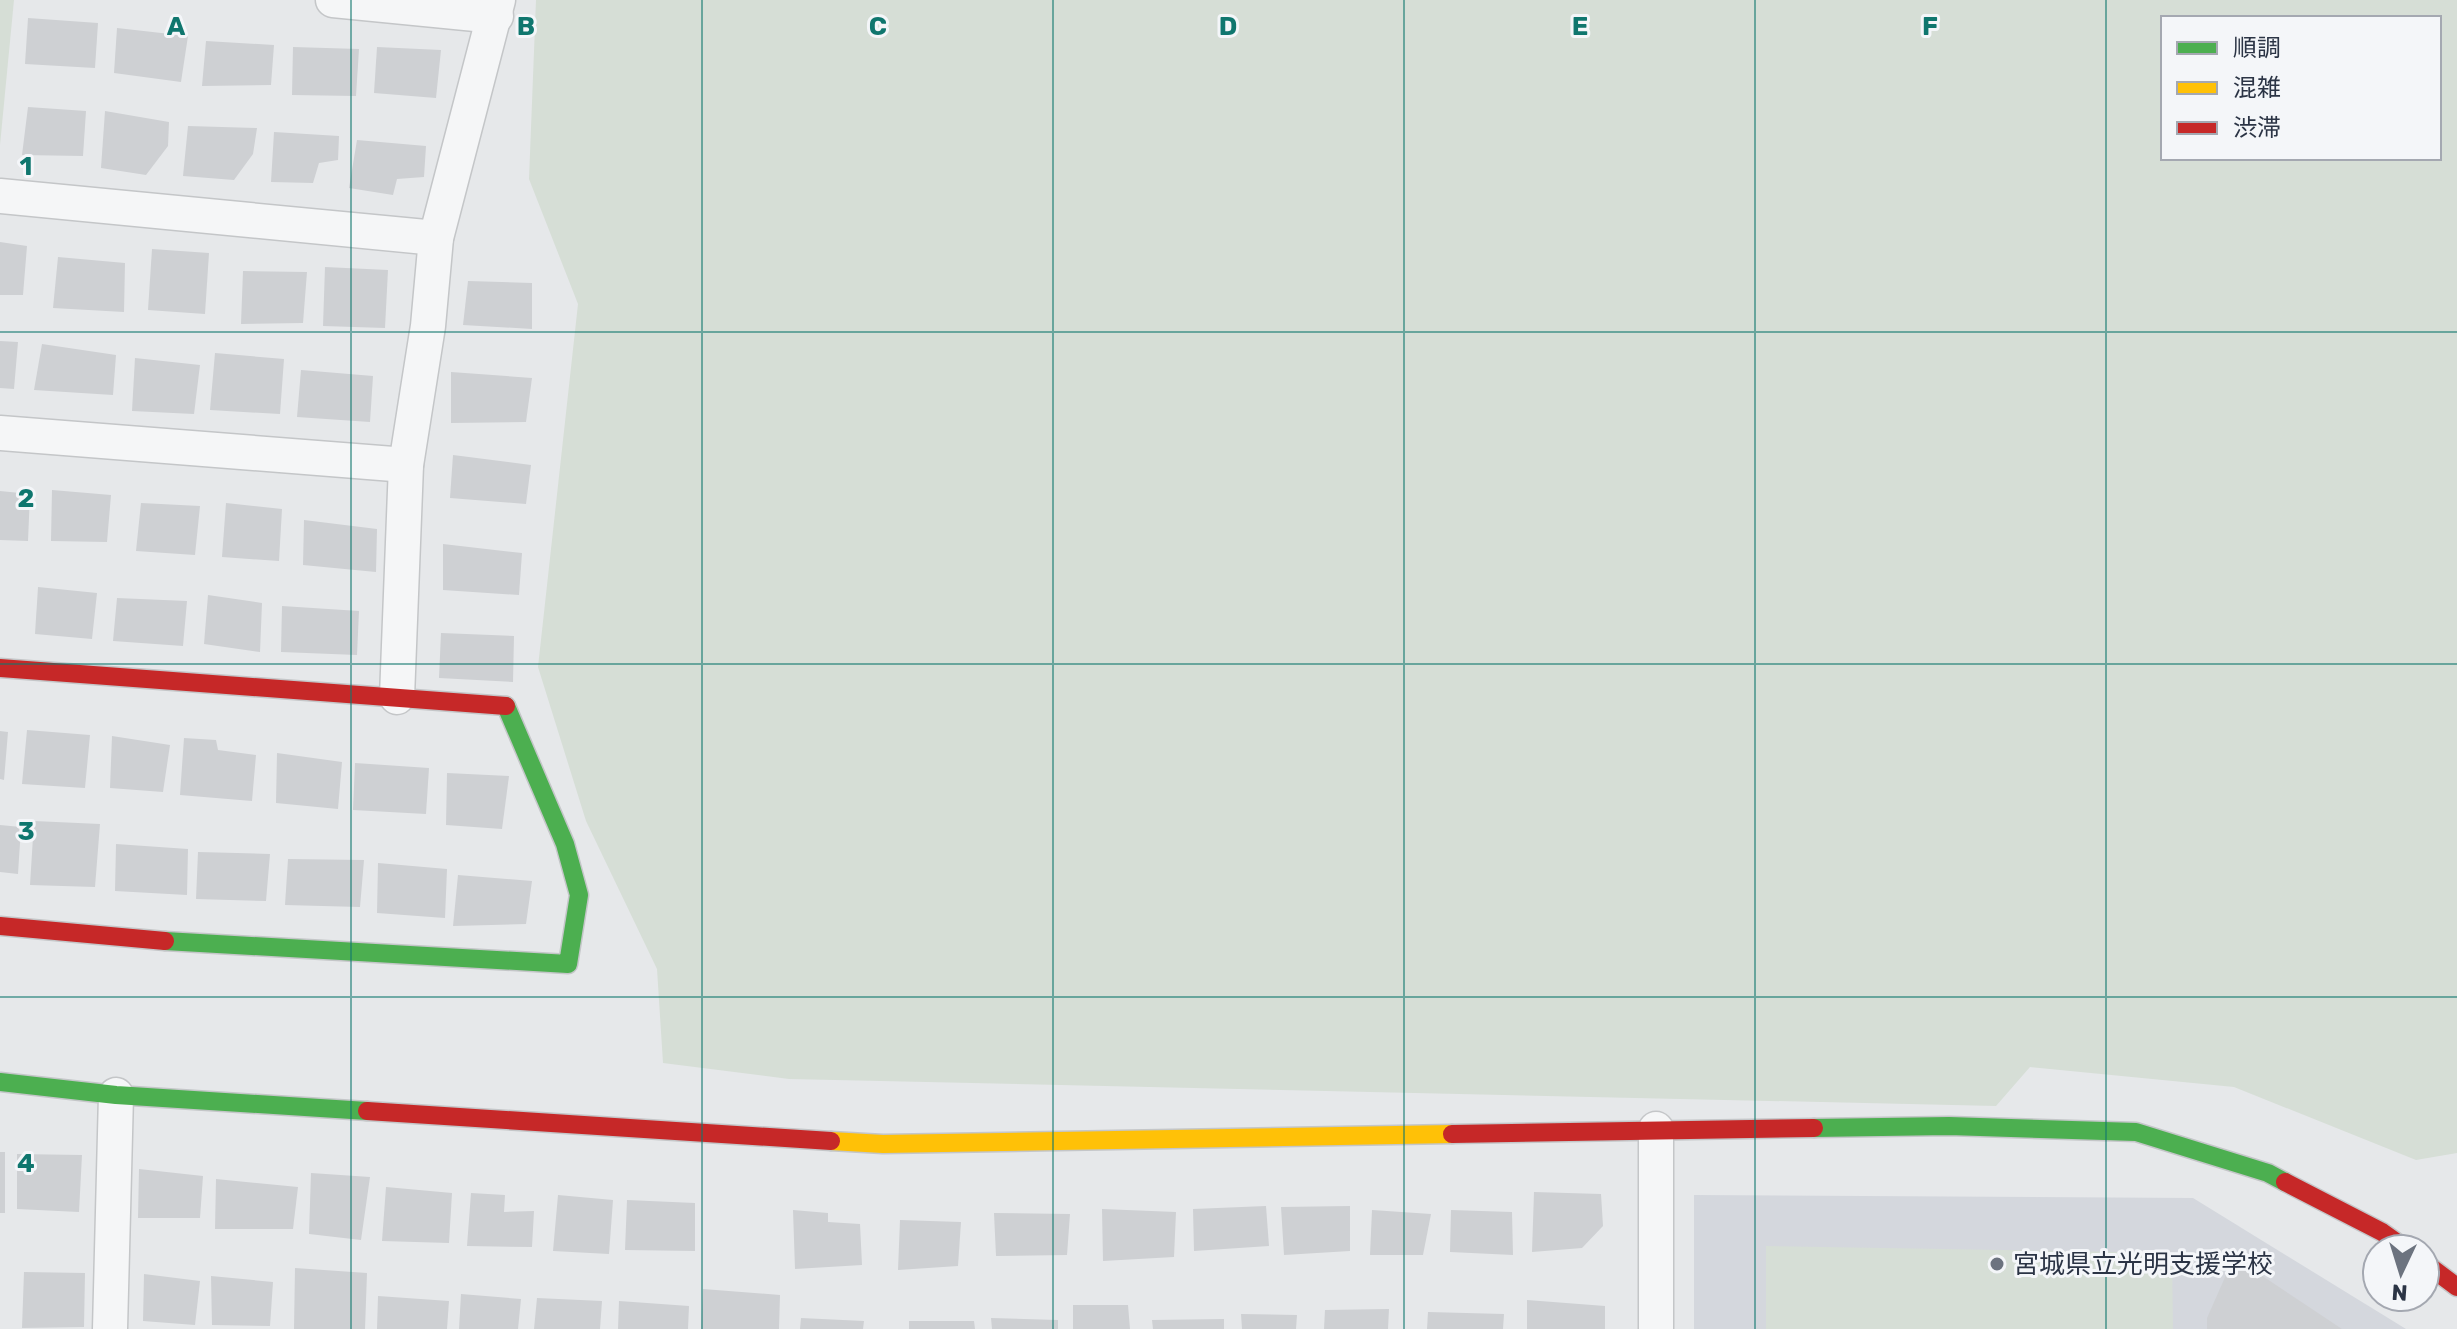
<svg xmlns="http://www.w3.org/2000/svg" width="2457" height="1329" font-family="Rubik,'Noto Sans JP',sans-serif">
<rect width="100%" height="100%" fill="#e6e8ea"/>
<polygon fill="#d4d7dd" points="1694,1195 2193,1198 2406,1329 1694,1329"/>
<g fill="#d6ded6" fill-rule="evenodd">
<polygon points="0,0 14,0 0,145"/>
<path d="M536,0h1921v1153l-41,7 -182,-73 -204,-20 -34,39 -1207,-27 -126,-16 -6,-94 -71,-148 -48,-154 40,-363 -49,-125zM2163,18h276v140h-276z"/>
<polygon points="1766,1246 2172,1253 2173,1329 1766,1329"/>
</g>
<g fill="#ced0d3">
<polygon points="28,18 98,23 95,68 25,64"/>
<polygon points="117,28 188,36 181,82 114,73"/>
<polygon points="206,41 274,45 271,85 202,86"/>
<polygon points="293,47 359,49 356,96 292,95"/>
<polygon points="377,47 441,50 436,98 374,93"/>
<polygon points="28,107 86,111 83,156 22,155"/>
<polygon points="105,111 169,122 168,146 146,175 101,168"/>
<polygon points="188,126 257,128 253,154 234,180 183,176"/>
<polygon points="274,132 339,136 338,160 319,163 313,183 271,182"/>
<polygon points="357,140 426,146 424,177 397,179 393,195 349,188"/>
<polygon points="0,242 27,246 23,295 0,295"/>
<polygon points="152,249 209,253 205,314 148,310"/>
<polygon points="58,257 125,263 124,312 53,308"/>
<polygon points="325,267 388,270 385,328 323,326"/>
<polygon points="243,271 307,272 303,323 241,324"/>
<polygon points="468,281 532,283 532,329 463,325"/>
<polygon points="0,341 18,342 14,389 0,388"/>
<polygon points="42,344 116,355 113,395 34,390"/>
<polygon points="215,353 284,359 280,414 210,410"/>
<polygon points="135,358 200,365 194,414 132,411"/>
<polygon points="301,370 373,376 370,422 297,417"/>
<polygon points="451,372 532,378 526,422 451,423"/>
<polygon points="453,455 531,465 526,504 450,498"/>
<polygon points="52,490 111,495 107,542 51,541"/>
<polygon points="0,491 30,494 28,541 0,540"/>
<polygon points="141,503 200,506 195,555 136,551"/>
<polygon points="226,503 282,509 279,561 222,557"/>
<polygon points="304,520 377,529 376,572 303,565"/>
<polygon points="443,544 522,553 519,595 443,590"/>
<polygon points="38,587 97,593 92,639 35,634"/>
<polygon points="208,595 262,603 260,652 204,644"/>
<polygon points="117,598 187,601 183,646 113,641"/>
<polygon points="282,606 359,611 357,655 281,652"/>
<polygon points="441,633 514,636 513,682 439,678"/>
<polygon points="27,730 90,735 85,788 22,784"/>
<polygon points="0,731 8,732 4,780 0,779"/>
<polygon points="112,736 170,745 163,792 110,788"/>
<polygon points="184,738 216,740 218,750 256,755 252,801 180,795"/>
<polygon points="277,753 342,762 338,809 276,803"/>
<polygon points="355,763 429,768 426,814 353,810"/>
<polygon points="447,773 509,776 502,829 446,825"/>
<polygon points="34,821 100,824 95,887 30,885"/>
<polygon points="0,825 21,827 18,874 0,872"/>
<polygon points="116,844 188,849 187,895 115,891"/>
<polygon points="198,852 270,854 266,901 196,899"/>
<polygon points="288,859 364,860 360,907 285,905"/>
<polygon points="378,863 447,869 445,918 377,913"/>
<polygon points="458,875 532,881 526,924 453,926"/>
<rect x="0" y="1152" width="5" height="61"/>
<polygon points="17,1154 82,1155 79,1212 17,1209"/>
<polygon points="139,1169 203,1176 200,1218 138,1218"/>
<polygon points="311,1173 370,1177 361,1240 309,1234"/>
<polygon points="216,1179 298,1187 293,1229 215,1229"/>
<polygon points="386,1187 452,1193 449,1243 382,1241"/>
<polygon points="1534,1192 1601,1194 1603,1226 1582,1248 1532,1252"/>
<polygon points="471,1193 505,1195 504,1212 534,1211 532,1247 467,1246"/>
<polygon points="558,1195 613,1200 609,1254 553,1251"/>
<polygon points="627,1200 695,1203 695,1251 625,1250"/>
<polygon points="1266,1206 1269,1246 1194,1251 1193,1209"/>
<polygon points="1350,1206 1350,1251 1284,1255 1281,1207"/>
<polygon points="1102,1209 1176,1212 1174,1257 1103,1261"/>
<polygon points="793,1210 828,1213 828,1222 860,1224 862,1265 795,1269"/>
<polygon points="1372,1210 1431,1214 1423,1255 1370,1255"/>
<polygon points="1451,1210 1512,1212 1513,1255 1450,1252"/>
<polygon points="994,1213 1070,1214 1067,1255 996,1256"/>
<polygon points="900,1220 961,1222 958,1266 898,1270"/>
<polygon points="2234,1257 2342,1329 2207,1329 2207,1318"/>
<polygon points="295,1268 367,1273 365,1329 294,1329"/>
<polygon points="24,1272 85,1273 84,1327 22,1328"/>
<polygon points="144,1274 200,1281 195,1325 143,1321"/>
<polygon points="211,1276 273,1282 270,1326 212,1325"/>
<polygon points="703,1289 780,1295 779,1329 701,1329"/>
<polygon points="461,1294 521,1299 518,1329 459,1329"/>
<polygon points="378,1296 449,1301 447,1329 377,1329"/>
<polygon points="537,1298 602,1301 600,1329 534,1329"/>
<polygon points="1527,1300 1605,1306 1605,1329 1527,1329"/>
<polygon points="619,1301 689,1306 688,1329 618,1329"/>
<polygon points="1073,1305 1128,1305 1130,1329 1073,1329"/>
<polygon points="1389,1309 1388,1329 1324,1329 1325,1310"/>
<polygon points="1428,1312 1504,1314 1503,1329 1427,1329"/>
<polygon points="1241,1314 1297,1315 1296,1329 1242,1329"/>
<polygon points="801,1318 864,1321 863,1329 800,1329"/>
<polygon points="991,1318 1058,1320 1058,1329 992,1329"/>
<polygon points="1224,1319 1224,1329 1153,1329 1152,1320"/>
<polygon points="909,1321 974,1321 975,1329 909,1329"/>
</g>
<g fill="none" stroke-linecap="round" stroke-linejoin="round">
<g stroke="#c4c6c8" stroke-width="37">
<g id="street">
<polyline points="333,0 496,16"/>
<polyline points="0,196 436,238"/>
<polyline points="0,433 406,465"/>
<polyline points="397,697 406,465 428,326 436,238 498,0"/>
<polyline points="1656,1129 1656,1329"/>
<polyline points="110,1329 116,1095"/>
</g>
</g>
<g stroke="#c4c6c8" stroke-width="21">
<g id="fast">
<polyline points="165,941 568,964 579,895 565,844 506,706"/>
<polyline points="0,1082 116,1095 367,1111"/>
<polyline points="1814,1128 1949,1126 2136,1132 2268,1173 2285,1182"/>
</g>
</g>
<g stroke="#c4c6c8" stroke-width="21">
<polyline id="slow" points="831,1141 883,1144 1452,1134"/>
</g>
<g stroke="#c4c6c8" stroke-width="21">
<g id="jam">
<polyline points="0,668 506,706"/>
<polyline points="0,926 165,941"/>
<polyline points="367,1111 831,1141"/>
<polyline points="1452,1134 1814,1128"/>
<polyline points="2285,1182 2382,1232 2406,1249"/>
<polyline points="2425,1263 2457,1287"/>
</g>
</g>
<use href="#street" stroke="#f5f6f7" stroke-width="34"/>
<use href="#fast" stroke="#4caf50" stroke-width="18"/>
<use href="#slow" stroke="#ffc107" stroke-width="18"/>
<use href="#jam" stroke="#c62828" stroke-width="18"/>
</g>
<path fill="none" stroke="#0f766e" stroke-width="2" stroke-opacity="0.55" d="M351,0v1329M702,0v1329M1053,0v1329M1404,0v1329M1755,0v1329M2106,0v1329M0,332h2457M0,664h2457M0,997h2457"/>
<circle fill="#6c737f" stroke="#f4f6f9" stroke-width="3" cx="1997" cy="1264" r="8"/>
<g text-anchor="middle" stroke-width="6" stroke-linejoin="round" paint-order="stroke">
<g font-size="26" fill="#2b3445" stroke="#f4f6f9" text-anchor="start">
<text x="2013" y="1273">宮城県立光明支援学校</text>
</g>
</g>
<g font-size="26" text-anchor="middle" font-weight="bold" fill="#0f766e" stroke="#f4f6f9" stroke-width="6" stroke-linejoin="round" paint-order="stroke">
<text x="176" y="35">A</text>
<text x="526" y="35">B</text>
<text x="878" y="35">C</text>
<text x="1228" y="35">D</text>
<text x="1580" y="35">E</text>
<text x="1930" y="35">F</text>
<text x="26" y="175">1</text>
<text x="26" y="507">2</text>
<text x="26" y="840">3</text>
<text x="26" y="1172">4</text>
</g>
<rect x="2161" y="16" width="280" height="144" fill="#f4f6f9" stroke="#a4a8b1" stroke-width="2"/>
<rect x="2177" y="42" width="40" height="12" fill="#4caf50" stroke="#a4a8b1" stroke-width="2"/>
<text x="2233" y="56" font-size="24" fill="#2b3445">順調</text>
<rect x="2177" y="82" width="40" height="12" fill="#ffc107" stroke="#a4a8b1" stroke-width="2"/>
<text x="2233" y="96" font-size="24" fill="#2b3445">混雑</text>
<rect x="2177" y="122" width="40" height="12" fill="#c62828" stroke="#a4a8b1" stroke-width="2"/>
<text x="2233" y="136" font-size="24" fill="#2b3445">渋滞</text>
<g transform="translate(2401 1273) rotate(184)"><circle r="38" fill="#f4f6f9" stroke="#a4a8b1" stroke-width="2"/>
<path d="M0-6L14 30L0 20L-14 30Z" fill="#6c737f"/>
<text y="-12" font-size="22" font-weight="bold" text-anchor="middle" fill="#2b3445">N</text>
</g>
</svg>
